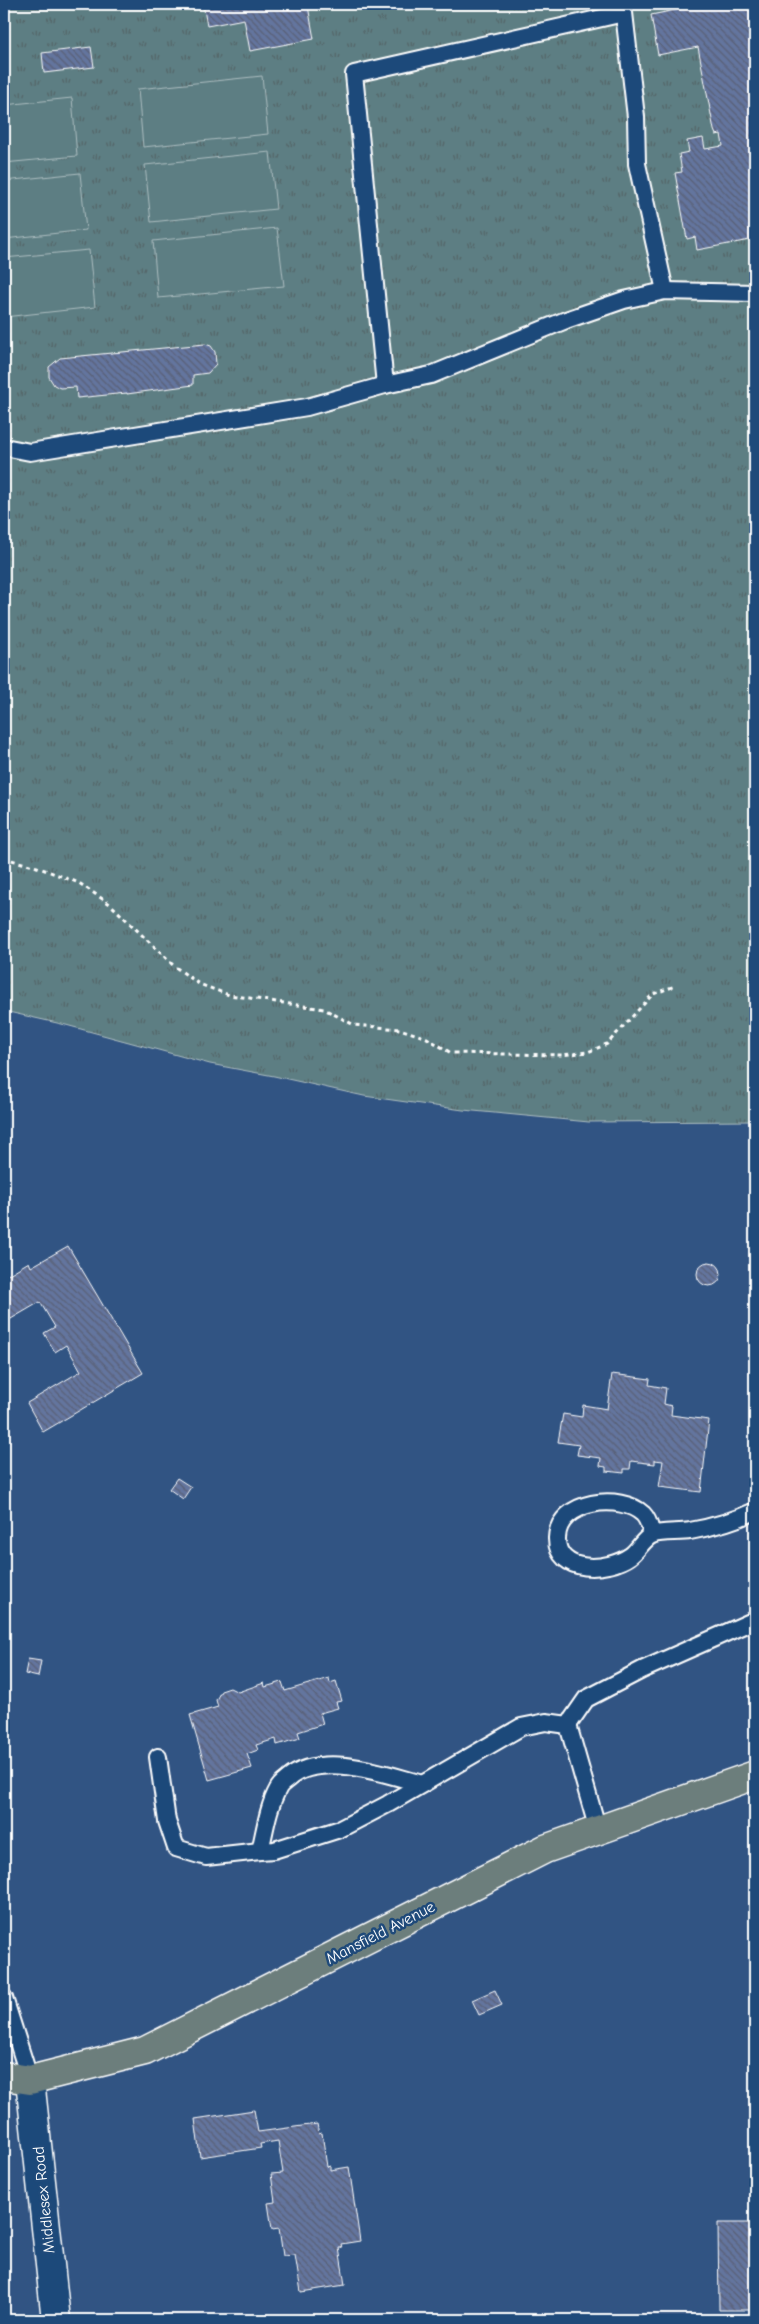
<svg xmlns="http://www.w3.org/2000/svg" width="759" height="2324" font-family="'Comic Neue',sans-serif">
<defs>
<pattern id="grass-tufts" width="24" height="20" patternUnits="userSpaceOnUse" patternTransform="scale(1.25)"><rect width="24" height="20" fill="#5d7e83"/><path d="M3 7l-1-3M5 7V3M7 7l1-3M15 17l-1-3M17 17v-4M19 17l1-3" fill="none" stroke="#546568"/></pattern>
<pattern id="building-back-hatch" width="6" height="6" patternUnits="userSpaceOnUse" patternTransform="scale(1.25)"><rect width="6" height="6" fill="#64749e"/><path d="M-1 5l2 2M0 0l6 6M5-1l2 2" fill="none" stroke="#586075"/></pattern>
</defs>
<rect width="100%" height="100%" fill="#315483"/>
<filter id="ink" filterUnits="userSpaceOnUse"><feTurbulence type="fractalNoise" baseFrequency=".02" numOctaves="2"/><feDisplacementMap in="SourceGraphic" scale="10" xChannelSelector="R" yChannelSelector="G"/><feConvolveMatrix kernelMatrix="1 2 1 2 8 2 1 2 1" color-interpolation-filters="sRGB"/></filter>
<g filter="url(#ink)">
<polygon fill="url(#grass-tufts)" stroke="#aebec1" points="4,4 755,4 755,1121 589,1122 463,1110 364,1096 274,1076 210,1064 66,1025 4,1011"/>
<g fill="#5d7e83" stroke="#aebec1">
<polygon points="262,76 268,134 143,147 138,89"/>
<polygon points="72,98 77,156 4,163 4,105"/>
<polygon points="270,152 276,209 151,222 145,165"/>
<polygon points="80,173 86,230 4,239 4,181"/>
<polygon points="277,228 284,286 158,298 153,241"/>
<polygon points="89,250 95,307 4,317 4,258"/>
</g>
<g fill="url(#building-back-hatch)" stroke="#fff">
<polygon points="203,4 320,4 308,6 314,39 250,51 244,19 207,26"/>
<polygon points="689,4 755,4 755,239 697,250 695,237 687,239 675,173 682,172 679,154 689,152 687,141 703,138 705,149 723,146 721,134 716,135 714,130 698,47 658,55 651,15 690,7"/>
<polygon points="91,47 94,67 44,73 42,53"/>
<polygon points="205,344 211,346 215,352 216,364 208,373 193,375 193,385 127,394 127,393 77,398 76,387 60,388 54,385 49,377 49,367 60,358"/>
<polygon points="68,1246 143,1373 43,1432 27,1403 81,1371 66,1345 55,1352 44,1333 55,1327 40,1302 4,1323 4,1277 29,1262 31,1267"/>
<circle cx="709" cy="1274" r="12"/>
<polygon points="612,1374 650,1379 649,1385 666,1388 664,1404 672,1406 671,1415 709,1420 701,1492 659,1487 663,1461 655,1460 655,1464 631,1461 630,1469 624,1469 624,1473 606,1471 606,1467 600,1466 601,1458 577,1455 579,1445 558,1442 563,1414 582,1417 583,1405 607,1409"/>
<polygon points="177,1478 191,1487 183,1499 169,1489"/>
<polygon points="28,1659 41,1661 38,1677 25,1674"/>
<polygon points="329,1678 330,1683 336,1681 342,1701 336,1702 338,1708 320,1713 323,1724 298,1732 300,1738 277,1745 276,1739 256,1745 258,1750 247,1754 252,1768 209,1780 190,1715 218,1707 216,1700 221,1691 230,1688 238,1692 264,1683 265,1687 282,1682 285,1691"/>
<polygon points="495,1990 502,2005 479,2015 472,2000"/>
<polygon points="254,2110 258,2132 317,2124 319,2134 322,2133 327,2167 330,2166 330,2170 349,2167 360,2241 341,2244 342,2248 339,2248 345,2285 301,2292 295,2255 283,2256 279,2228 272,2229 268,2203 275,2202 271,2174 283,2173 278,2141 260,2144 261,2148 200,2157 195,2119"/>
<polygon points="718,2223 755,2223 755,2310 719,2310"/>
<polygon points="712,2316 724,2316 723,2320 712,2320"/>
</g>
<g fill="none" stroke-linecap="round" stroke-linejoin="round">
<g stroke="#fff" stroke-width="20">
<g id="lane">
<polyline points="385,385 354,74 624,13 636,117 637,164 665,291"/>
<polyline points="4,447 30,452 307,407 385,385 431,375 566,320 624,300 665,291 755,293"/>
<path d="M652,1535c-2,-7 -3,-15 -9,-21 -22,-21 -85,-14 -86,24 -1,37 52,33 73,18 8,-5 13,-17 22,-21 8,-4 28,-2 38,-4 23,-4 44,-10 65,-20"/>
<polyline points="568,1725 586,1699 642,1670 755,1620"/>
<polyline points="158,1757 167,1821 176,1848 206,1857 260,1851 274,1850 340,1829 388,1804 521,1727 546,1722 568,1725 598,1830"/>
<path d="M260,1851c5,-21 8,-44 18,-62 2,-5 8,-8 11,-11 33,-27 96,-4 133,6"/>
<polyline points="4,1998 30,2080"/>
</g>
</g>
<g stroke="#fff" stroke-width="31">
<polyline id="secondary" points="30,2080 56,2320"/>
</g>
<g stroke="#fff" stroke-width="31">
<polyline id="primary" points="4,2076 30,2080 145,2051 545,1849 755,1775"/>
</g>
<polyline stroke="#fff" stroke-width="3" stroke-dasharray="4 4" stroke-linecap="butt" points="4,858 37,867 79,883 110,904 174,966 199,984 229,995 324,1009 354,1025 400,1029 427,1038 451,1053 562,1055 588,1052 607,1044 653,994 675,986"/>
<use href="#lane" stroke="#1f4a7a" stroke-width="16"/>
<use href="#secondary" stroke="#1f4a7a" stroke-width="28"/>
<use href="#primary" stroke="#6c7e7c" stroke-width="28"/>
</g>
</g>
<g text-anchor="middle" stroke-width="5" stroke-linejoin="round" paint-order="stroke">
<g font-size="16" fill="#fff" stroke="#1f4a7a">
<text transform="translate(380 1932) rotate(-27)" y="6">Mansfield Avenue</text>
<text transform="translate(43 2200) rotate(-96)" y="6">Middlesex Road</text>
</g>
</g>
<rect width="759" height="2324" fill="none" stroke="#1f4a7a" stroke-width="20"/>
<rect x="10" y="10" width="739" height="2304" fill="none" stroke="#fff" stroke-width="2" filter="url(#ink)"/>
</svg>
